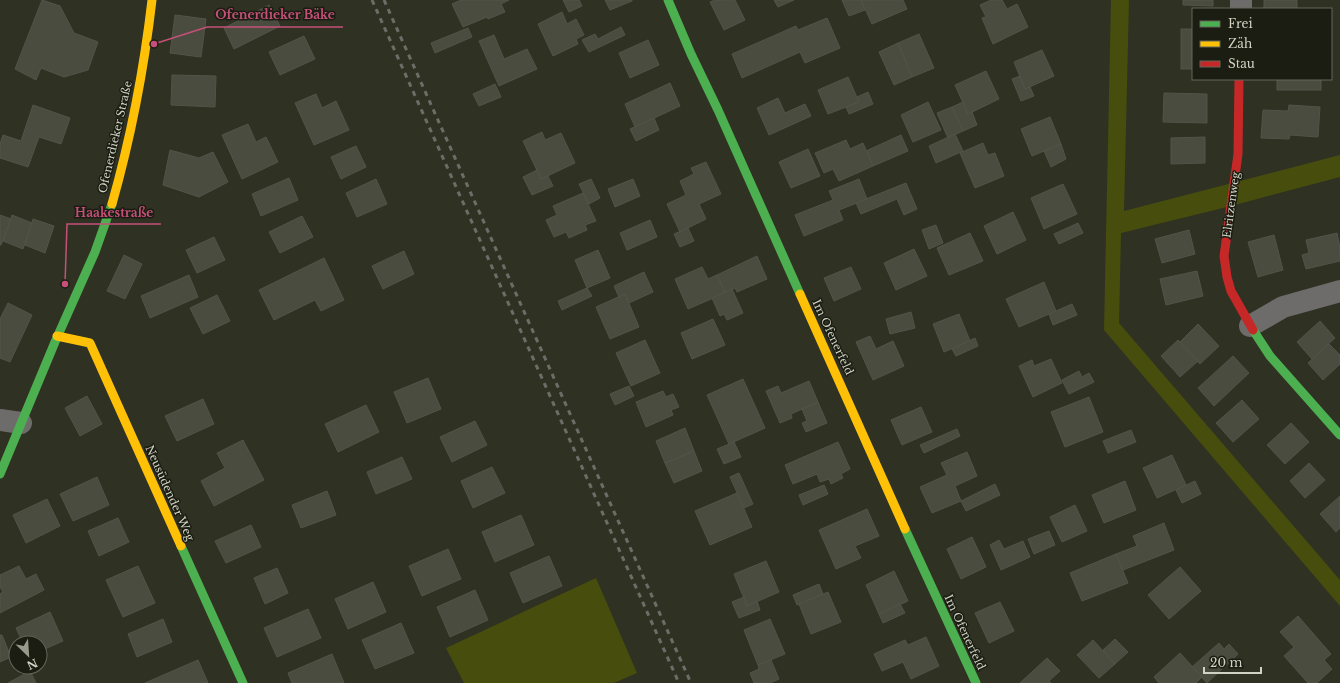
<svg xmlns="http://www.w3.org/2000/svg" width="1340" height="683" font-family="'Libre Baskerville',serif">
<rect width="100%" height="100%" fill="#2f3123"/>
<g fill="#474e0d">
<polygon points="1111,0 1129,0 1124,211 1340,155 1340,177 1231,206 1121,233 1119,323 1340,580 1340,606 1104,330"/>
<polygon points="596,578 637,673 614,683 464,683 446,648"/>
</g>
<g fill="#4a4c40" stroke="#525448">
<polygon points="42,0 60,6 74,33 98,42 88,70 64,77 41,68 36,80 15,69"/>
<polygon points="461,0 509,0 501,4 505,12 488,19 487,17 463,27 452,4"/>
<polygon points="563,0 579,0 582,6 569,12"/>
<polygon points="605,0 632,0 632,1 610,10"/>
<polygon points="715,0 735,0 745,20 724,30 710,2"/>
<polygon points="774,0 794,0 778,7"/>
<polygon points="842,0 861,0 865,10 849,16"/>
<polygon points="861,0 903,0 907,9 872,24"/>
<polygon points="991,0 1002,0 1007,9 1017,4 1028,27 993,44 982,18 986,17 980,5"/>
<polygon points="1183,0 1213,0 1213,6 1183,5"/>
<rect x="1264" y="0" width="33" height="9"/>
<polygon points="269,5 280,26 234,49 224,28"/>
<polygon points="562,12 567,24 576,19 584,35 576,39 578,44 553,56 538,24"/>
<polygon points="175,15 206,19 201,57 170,53"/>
<polygon points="827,18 840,48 805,63 800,52 742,78 732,54 796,26 798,30"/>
<polygon points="621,27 625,35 589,52 582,40 595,34 598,39"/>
<polygon points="468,28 472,37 435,53 431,43"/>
<rect x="1181" y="29" width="12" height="40"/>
<polygon points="919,34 934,68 912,77 898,43"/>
<polygon points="494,35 504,59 527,49 537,69 499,86 479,41"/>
<polygon points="304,36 315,59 280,75 269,52"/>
<polygon points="648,40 659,65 630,78 619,53"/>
<polygon points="898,43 912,77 894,85 879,52"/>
<polygon points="1042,50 1054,76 1025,89 1014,62"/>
<polygon points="986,71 999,99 968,114 955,85"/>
<polygon points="172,75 216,76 215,107 171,105"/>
<polygon points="1020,76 1025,89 1030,87 1034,96 1021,101 1012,79"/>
<polygon points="848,77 859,102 828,114 818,90"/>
<rect x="1277" y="79" width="44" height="11"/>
<polygon points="670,83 680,106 635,127 625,104"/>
<polygon points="495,84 501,97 479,106 473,94"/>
<polygon points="868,92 873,104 849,114 846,107 859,102 857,97"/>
<polygon points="1164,93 1207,94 1207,123 1163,122"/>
<polygon points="316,94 322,108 336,101 349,130 314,145 295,103"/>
<polygon points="778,98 785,113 805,104 811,116 769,135 757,108"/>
<polygon points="928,102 941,130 913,142 901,115"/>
<polygon points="963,102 968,114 972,112 977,125 963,131 952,107"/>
<polygon points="33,105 70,118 61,144 39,137 28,167 0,158 0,144 3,135 21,141"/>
<polygon points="1289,105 1320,107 1318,137 1290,135 1289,139 1261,138 1263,110 1288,111"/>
<polygon points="952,107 963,131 948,138 937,113"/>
<polygon points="1050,117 1061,144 1032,156 1021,129"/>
<polygon points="654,118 659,130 636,141 630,129"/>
<polygon points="248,124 256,142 266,137 278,162 242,179 222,135"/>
<polygon points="542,132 545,140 561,133 575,163 541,179 523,141"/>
<polygon points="955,134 963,151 936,163 929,146"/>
<polygon points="901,135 908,151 873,166 866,151"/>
<polygon points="1205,137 1205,163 1171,164 1171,138"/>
<polygon points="846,140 850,149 863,143 873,166 839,181 833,169 824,173 815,153"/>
<polygon points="983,143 988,155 995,153 1004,176 975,188 960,153"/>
<polygon points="1061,144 1066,159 1051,167 1044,151"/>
<polygon points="356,146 366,167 341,179 331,157"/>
<polygon points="808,149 820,176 791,188 779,162"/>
<polygon points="170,150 199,158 213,152 228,182 199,197 163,185"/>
<polygon points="706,162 721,194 699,204 706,219 680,232 667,204 686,195 680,181 694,174 691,168"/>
<polygon points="537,170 541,179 548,176 553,186 532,195 523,177"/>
<polygon points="289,178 298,200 261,216 252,194"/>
<polygon points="376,179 387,204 357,217 346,193"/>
<polygon points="591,179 600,198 589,204 579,184"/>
<polygon points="633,179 640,196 615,207 608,189"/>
<polygon points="859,179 867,199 839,210 843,220 804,236 795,215 833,200 829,191"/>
<polygon points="906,183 917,209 904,215 897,199 861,214 856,203"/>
<polygon points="1063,184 1077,214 1044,229 1031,198"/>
<polygon points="583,193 596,221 585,225 587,230 569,238 566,232 554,237 546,220 557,215 553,206"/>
<polygon points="1013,212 1026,240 997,254 984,226"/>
<polygon points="0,215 11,219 1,245 0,245"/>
<polygon points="12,215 32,223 23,249 3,241"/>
<polygon points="302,216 313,237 280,253 269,232"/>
<polygon points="33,219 54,226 45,253 25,245"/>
<polygon points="650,220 657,237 627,250 620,233"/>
<polygon points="1078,223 1083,233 1059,244 1054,234"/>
<polygon points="936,225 943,243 929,249 922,230"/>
<polygon points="688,228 694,241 680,247 674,234"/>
<polygon points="1189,230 1195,254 1162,263 1155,239"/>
<polygon points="970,233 983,261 949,275 937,248"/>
<polygon points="1337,233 1340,248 1340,261 1306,269 1302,255 1309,253 1306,240"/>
<polygon points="1274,235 1283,270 1258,277 1248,242"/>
<polygon points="214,237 225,260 197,273 186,250"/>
<polygon points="914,249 927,276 896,290 884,263"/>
<polygon points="598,250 610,278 587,288 575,260"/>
<polygon points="404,251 414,274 383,289 372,266"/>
<polygon points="124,255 142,264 125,299 107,291"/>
<polygon points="757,256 767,279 737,292 735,288 725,293 717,275"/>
<polygon points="324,258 344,300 321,311 315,300 274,320 259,290"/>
<polygon points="702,267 708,279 717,275 725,293 688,309 675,279"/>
<polygon points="851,267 861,289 834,301 824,278"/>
<polygon points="1197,271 1203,296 1166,305 1160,279"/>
<polygon points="644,272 653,292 629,303 625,294 619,297 614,286"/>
<polygon points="189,275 198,297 150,318 141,296"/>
<polygon points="1044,282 1056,311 1019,327 1006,299"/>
<polygon points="587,288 592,296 562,310 558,301"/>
<polygon points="732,289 743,313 727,320 724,314 720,316 712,298"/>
<polygon points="625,294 639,327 610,339 596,307"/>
<polygon points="217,295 230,321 203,334 190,308"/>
<polygon points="8,303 32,315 10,362 0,358 0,319"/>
<polygon points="1072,304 1077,315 1053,325 1049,314"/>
<polygon points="911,312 915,328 890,334 886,319"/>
<polygon points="959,314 970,341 944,352 933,324"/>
<polygon points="713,319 725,345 692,359 681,333"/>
<polygon points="1320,321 1335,338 1312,359 1297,342"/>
<polygon points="1198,324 1219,346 1200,364 1180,342"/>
<polygon points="870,336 876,349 893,341 904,366 873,380 856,342"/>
<polygon points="975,338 978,346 956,356 952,349"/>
<polygon points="645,340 660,373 631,386 616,353"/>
<polygon points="1178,340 1198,361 1180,377 1161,356"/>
<polygon points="1329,344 1340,355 1340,364 1323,380 1308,363"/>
<polygon points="1233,356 1249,373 1214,406 1198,388"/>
<polygon points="1051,359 1062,383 1033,397 1019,366 1032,360 1034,366"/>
<polygon points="1079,371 1082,377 1089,373 1094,382 1069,394 1062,380"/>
<polygon points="428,378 441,409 407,423 394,392"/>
<polygon points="743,379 765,428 729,444 707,395"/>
<polygon points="809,381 818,402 791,414 792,418 780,423 766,391 778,386 781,393"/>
<polygon points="629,386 634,396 615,405 610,394"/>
<polygon points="663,391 666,397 673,394 679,407 671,410 673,415 646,427 636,402"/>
<polygon points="87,396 102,424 80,436 65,408"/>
<polygon points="1089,397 1103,432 1065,447 1051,412"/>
<polygon points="203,399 214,424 177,441 165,416"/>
<polygon points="1242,400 1259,419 1233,442 1216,423"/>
<polygon points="818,402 827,423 806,432 802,423 807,421 802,409"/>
<polygon points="366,405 379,432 338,452 325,424"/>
<polygon points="921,407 932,432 902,445 891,420"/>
<polygon points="475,421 487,445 452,462 440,437"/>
<polygon points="1291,423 1309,442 1285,464 1267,445"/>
<polygon points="685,428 694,451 665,463 656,441"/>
<polygon points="957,429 960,436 924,453 920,445"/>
<polygon points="1131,430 1136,442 1108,453 1103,441"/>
<polygon points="243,440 264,480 214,506 201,481 225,468 217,453"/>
<polygon points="734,442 741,457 724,464 717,449"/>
<polygon points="838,442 850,469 841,474 843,478 831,484 829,479 820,482 817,474 793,484 785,465"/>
<polygon points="694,451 702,471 674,483 665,463"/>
<polygon points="967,452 977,476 955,486 961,501 932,513 920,487 947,475 941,463"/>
<polygon points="1172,455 1186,485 1157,498 1143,468"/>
<polygon points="402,457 412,479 376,494 367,472"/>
<polygon points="1309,463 1325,480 1305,498 1290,481"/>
<polygon points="492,467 505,493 473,508 461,481"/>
<polygon points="739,473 753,504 744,508 730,477"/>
<polygon points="97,477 109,505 73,521 60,494"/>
<polygon points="1125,481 1136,510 1104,523 1092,495"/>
<polygon points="1195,481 1201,494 1182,503 1176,490"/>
<polygon points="995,484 1000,495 966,511 961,501"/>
<polygon points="824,485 828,494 803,505 799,495"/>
<polygon points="327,491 336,515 301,528 292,505"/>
<polygon points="737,493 752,527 710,545 695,511"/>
<polygon points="1340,496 1340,528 1336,532 1320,514"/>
<polygon points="47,499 60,526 26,543 13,515"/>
<polygon points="1075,505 1087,531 1062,542 1050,517"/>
<polygon points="867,509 879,536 855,546 861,558 836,569 819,530"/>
<polygon points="521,515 534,545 495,562 482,532"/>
<polygon points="118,518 129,542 99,556 88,531"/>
<polygon points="1164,523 1174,550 1123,570 1116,554 1137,546 1133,536"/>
<polygon points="251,525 261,547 226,563 215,541"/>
<polygon points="1049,531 1055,545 1034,554 1028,539"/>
<polygon points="972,537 986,567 961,579 947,549"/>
<polygon points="999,540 1004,549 1023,541 1030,557 1001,570 990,545"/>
<polygon points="448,549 461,579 422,596 409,566"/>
<polygon points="1116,554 1128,583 1082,601 1070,573"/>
<polygon points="549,556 562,586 523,603 510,573"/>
<polygon points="766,561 779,592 747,606 734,574"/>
<polygon points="19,566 26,579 36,574 44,590 0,613 0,594 3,592 0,587 0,575"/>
<polygon points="138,566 155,603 123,617 106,580"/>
<polygon points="1180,567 1201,591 1169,619 1148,595"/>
<polygon points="277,568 288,593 265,604 254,578"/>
<polygon points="894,571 908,601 879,614 866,585"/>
<polygon points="373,582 386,612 348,629 335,599"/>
<polygon points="819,584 823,594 797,605 793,595"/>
<polygon points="475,590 488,620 450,637 437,607"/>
<polygon points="828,592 841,622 811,634 799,604"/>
<polygon points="744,597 747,606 757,601 760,610 739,618 732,602"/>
<polygon points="1000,602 1014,631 989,643 975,613"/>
<polygon points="900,604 905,613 883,623 879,614"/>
<polygon points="308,609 321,638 277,657 264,628"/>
<polygon points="50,612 63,641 40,651 40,643 23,643 16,628"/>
<polygon points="1298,616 1331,654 1324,660 1332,669 1317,683 1308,683 1284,656 1294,647 1280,632"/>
<polygon points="163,619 172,642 137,657 128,634"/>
<polygon points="770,619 785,654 758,665 744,630"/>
<polygon points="401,623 414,653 375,669 362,640"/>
<polygon points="0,635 2,635 11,657 0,662"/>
<polygon points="926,637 939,666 911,679 903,662 882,671 874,654 905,640 908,645"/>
<polygon points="1115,639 1128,652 1115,664 1103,650"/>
<polygon points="1093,640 1115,664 1099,678 1077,655"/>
<polygon points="1219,643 1224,649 1229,644 1238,654 1207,683 1192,667"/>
<polygon points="1180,653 1202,677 1196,683 1159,683 1154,677"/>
<polygon points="332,654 344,683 292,683 288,673"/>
<polygon points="1047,658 1060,671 1049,681 1051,683 1020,683"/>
<polygon points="198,660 208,683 145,683"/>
<polygon points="771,660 779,679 770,683 754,683 750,673 759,669 758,665"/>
<polygon points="30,671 36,683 8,683"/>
</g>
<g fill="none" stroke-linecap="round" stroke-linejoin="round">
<g stroke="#6e6c6b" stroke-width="22">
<polyline points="1241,9 1241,0"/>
<polyline points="1250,326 1283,307 1340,291"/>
<polyline points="0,420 21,423"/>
</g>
<g stroke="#4caf50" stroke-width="9">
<polyline points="668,0 691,54 718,110 800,294"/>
<polyline points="1253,330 1270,356 1340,435"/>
<polyline points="0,474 55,342 95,252 112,204"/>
<polyline points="905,529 976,683"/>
<polyline points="181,546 243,683"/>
</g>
<g stroke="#ffc107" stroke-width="9">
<path d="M112,204c19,-67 32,-135 40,-204"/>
<polyline points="800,294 905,529"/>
<polyline points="57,336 90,343 181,546"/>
</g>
<polyline stroke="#c62828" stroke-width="9" points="1239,79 1238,154 1224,256 1227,277 1231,291 1253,330"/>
<g stroke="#6d6c67" stroke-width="3" stroke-dasharray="5 5" stroke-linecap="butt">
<polyline points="372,0 679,683"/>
<polyline points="384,0 691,683"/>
</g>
</g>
<g text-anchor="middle" stroke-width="3" stroke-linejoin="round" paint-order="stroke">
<g font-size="11" fill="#d0d3c4" stroke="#1b1d12">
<text transform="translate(115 137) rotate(-77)" y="4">Ofenerdieker Straße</text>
<text transform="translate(1231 205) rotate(-82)" y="4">Elritzenweg</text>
<text transform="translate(833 337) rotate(65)" y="4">Im Ofenerfeld</text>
<text transform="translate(170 493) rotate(66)" y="4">Neusüdender Weg</text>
<text transform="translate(965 632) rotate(65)" y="4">Im Ofenerfeld</text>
</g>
</g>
<path fill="none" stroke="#c6507a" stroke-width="1.5" d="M154 44L207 27H343M65 284L67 224H161"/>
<g fill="#c6507a" stroke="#1b1d12" stroke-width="1.5">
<circle cx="154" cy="44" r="4"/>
<circle cx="65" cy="284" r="4"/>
</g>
<g font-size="12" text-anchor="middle" font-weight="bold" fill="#c6507a" stroke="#1b1d12" stroke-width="3" stroke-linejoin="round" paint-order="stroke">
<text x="275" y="19">Ofenerdieker Bäke</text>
<text x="114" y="217">Haakestraße</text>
</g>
<rect x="1192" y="8" width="140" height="72" fill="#1b1d12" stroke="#636659"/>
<rect x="1200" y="21" width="20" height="6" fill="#4caf50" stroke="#636659"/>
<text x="1228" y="28" font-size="12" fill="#d0d3c4">Frei</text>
<rect x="1200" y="41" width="20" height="6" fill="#ffc107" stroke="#636659"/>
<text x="1228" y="48" font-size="12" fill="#d0d3c4">Zäh</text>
<rect x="1200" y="61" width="20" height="6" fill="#c62828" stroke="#636659"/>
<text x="1228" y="68" font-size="12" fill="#d0d3c4">Stau</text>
<g transform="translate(28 655) rotate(155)"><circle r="19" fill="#1b1d12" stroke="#636659"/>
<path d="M0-3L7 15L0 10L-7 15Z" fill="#989a8c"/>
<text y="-6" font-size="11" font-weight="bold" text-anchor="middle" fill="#d0d3c4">N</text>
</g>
<path d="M1204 667v6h57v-6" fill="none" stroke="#d0d3c4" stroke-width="2"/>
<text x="1210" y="667" font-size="12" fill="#d0d3c4" stroke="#1b1d12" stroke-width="3" paint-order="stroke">20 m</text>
</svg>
